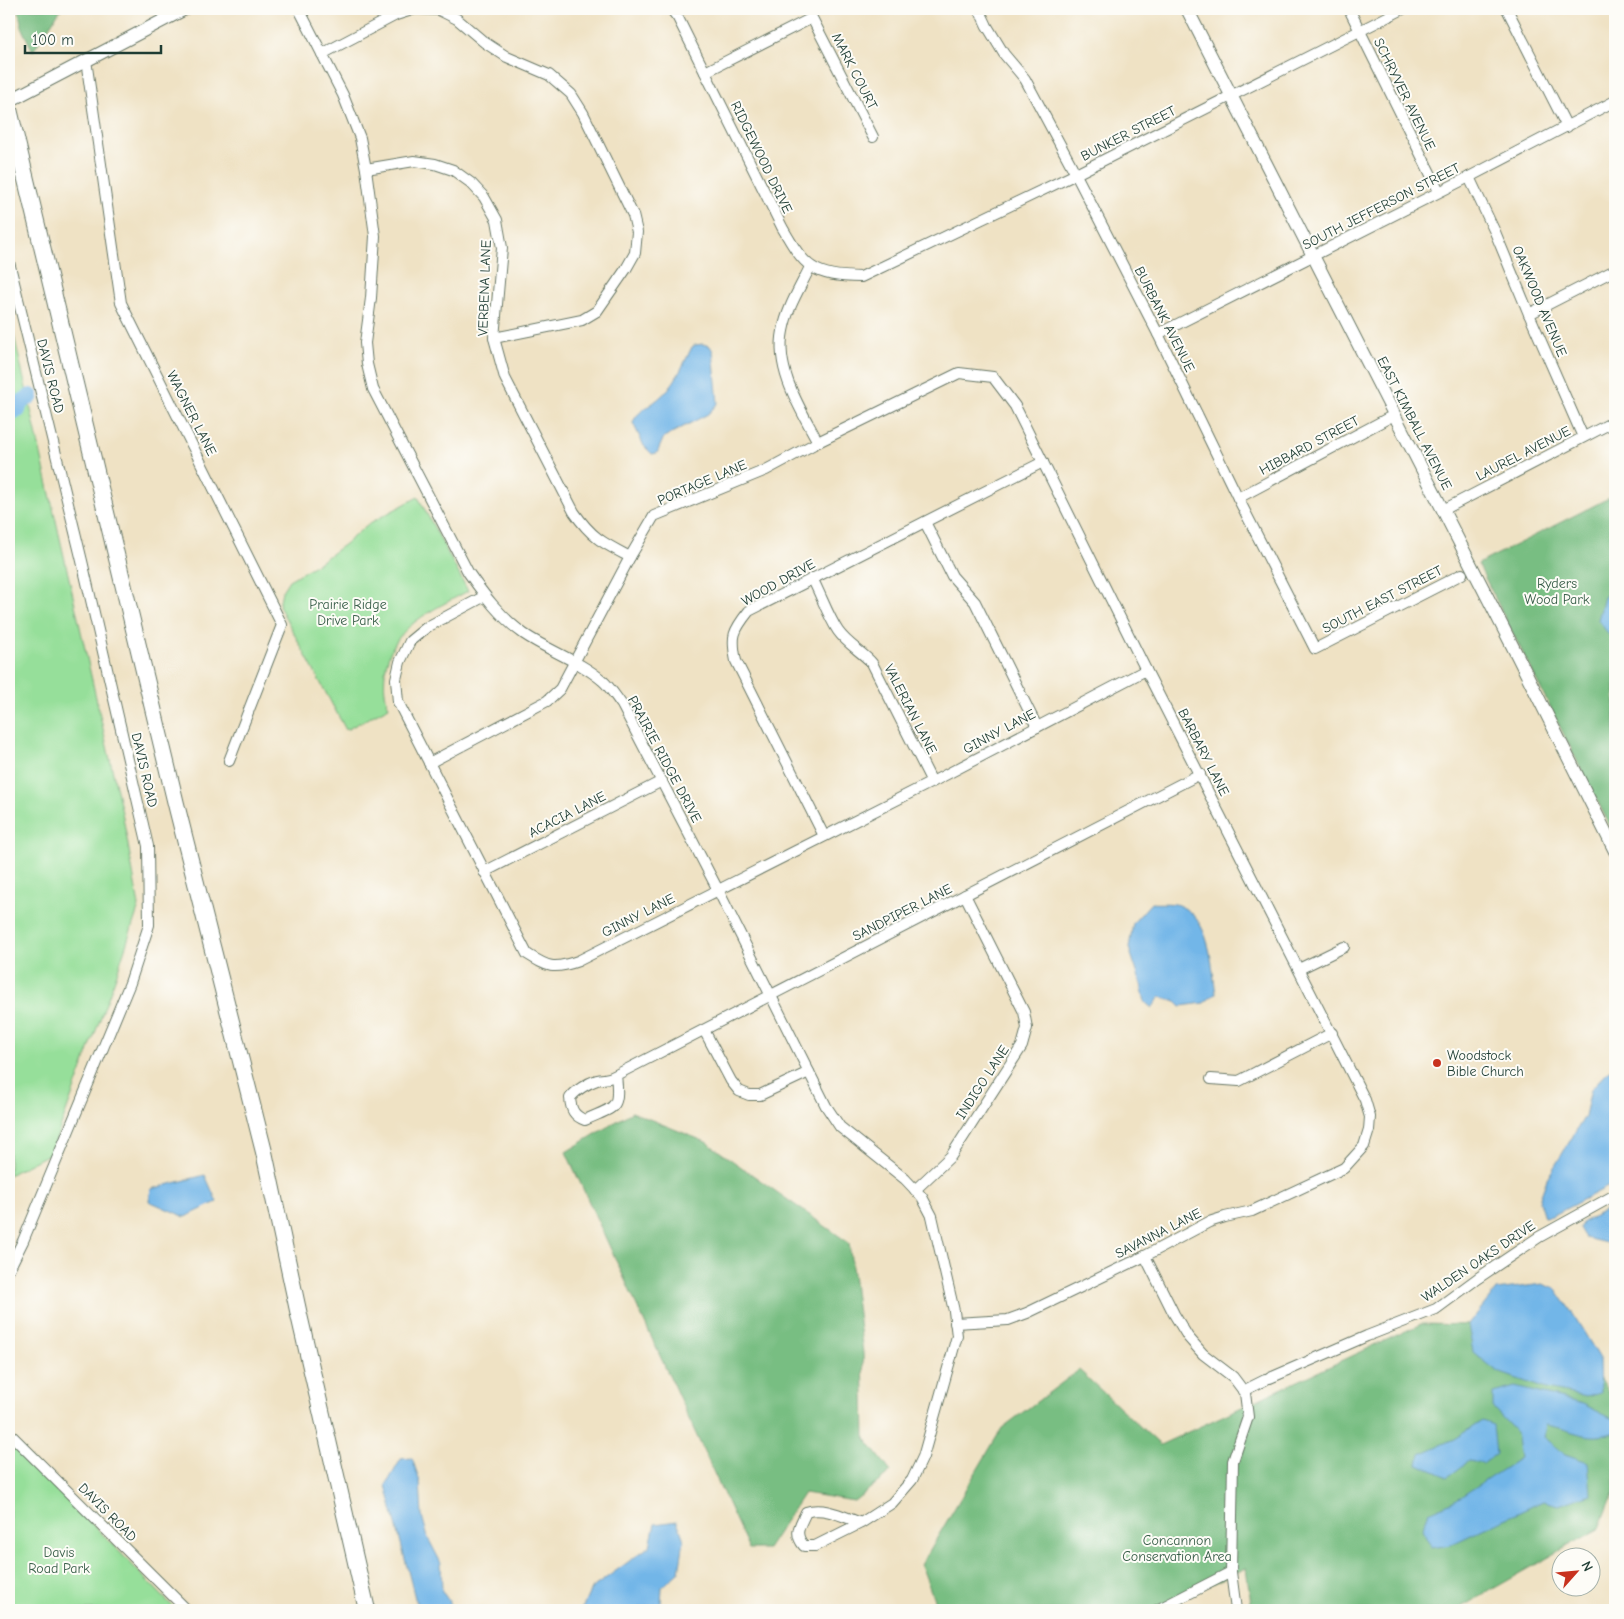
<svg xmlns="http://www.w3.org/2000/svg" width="1624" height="1619" font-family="'Comic Neue',sans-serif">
<rect width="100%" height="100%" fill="#fdfcf7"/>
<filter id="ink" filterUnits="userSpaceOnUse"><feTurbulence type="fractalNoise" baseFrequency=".02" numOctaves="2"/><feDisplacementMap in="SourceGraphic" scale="10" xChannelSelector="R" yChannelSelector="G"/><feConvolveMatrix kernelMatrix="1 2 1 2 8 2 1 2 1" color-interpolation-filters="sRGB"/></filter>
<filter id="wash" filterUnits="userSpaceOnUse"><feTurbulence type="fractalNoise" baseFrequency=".0096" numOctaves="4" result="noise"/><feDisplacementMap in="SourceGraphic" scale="20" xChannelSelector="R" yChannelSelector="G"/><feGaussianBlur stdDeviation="1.12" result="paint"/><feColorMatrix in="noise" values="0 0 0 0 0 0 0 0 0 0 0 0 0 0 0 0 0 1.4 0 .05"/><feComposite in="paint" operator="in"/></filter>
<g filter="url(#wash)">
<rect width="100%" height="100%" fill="#efe2c4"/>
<g fill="#96df9a" stroke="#5a8e67">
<polygon points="9,313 123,817 139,906 116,976 51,1153 9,1175"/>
<path d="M418,497l50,94c-35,19 -78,36 -83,81 -1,12 -1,24 4,35l-43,23 -67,-124 3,-15 7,-11 28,-16 28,-20 23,-20z"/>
<polygon points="9,1438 176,1610 9,1610"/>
</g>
<g fill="#78be82" stroke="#4c7e5b">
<polygon points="18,9 61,9 33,51 23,31"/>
<polygon points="1615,495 1615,836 1478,564"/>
<polygon points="632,1112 706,1142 849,1243 863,1353 865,1438 891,1472 854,1501 804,1493 767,1549 749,1549 566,1152"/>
<polygon points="1421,1324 1570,1327 1615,1404 1615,1489 1600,1528 1456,1610 1252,1610 1246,1568 1153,1610 938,1610 921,1565 1002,1428 1079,1370 1160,1445"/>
</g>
<g fill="#72b6e8" stroke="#487a8e">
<path d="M703,344l7,2 3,5 5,52 -10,11 -44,23 -7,16 -5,1 -8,-8 -11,-23c3,-11 17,-17 25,-24 17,-13 25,-34 34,-52l3,-2z"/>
<polygon points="1615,589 1615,643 1598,620 1604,597"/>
<path d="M1151,903c8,1 20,-1 27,2 33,13 33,58 38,88l-12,10 -23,3 -5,-5 -16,-4 -8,11 -7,-6 -4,-18 -12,-36 4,-25z"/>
<polygon points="1609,1070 1615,1070 1615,1183 1552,1216 1544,1217 1539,1201 1547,1179 1585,1116 1591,1089"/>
<polygon points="205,1175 217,1202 185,1217 149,1201 151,1189"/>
<polygon points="1615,1205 1615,1238 1606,1243 1585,1238 1579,1228 1583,1222"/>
<polygon points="1543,1284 1556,1289 1573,1314 1599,1357 1600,1393 1586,1397 1546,1389 1498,1372 1473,1352 1468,1325 1496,1290"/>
<path d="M1515,1387l68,17 32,16v12c-28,11 -42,-3 -69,-7l-2,12 21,17 23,8 3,32 -32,11 -16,-4 -93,44 -18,3 -10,-19 7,-17 25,-11 66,-43 -4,-26 -23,-24v-15z"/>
<polygon points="1482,1421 1493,1425 1496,1454 1483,1464 1469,1461 1448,1477 1418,1464 1420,1454 1454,1439"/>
<polygon points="412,1458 420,1482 422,1516 428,1538 441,1563 442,1591 455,1610 421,1610 416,1602 386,1485 401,1459"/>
<polygon points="677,1521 684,1540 679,1572 662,1587 661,1604 629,1610 578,1610 583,1607 591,1589 650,1546 655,1524"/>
</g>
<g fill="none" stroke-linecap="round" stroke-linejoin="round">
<polyline stroke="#72b6e8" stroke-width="16" points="9,406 12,406 15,411 18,410 20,403 31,396"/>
</g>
</g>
<g filter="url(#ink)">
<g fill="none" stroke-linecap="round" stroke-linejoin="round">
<g stroke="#687766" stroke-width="12">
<g id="minor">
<path d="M299,9l44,86 17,43 6,31 9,67 -4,62 -6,45 2,21 6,25 95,183c16,23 33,46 56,62 25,17 56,27 79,47 7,6 13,16 19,24l96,185 108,216 14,21 65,52 17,18 10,19 22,95 3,25 -34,121 -11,23 -20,23 -31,20 -46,23h-11c-11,-13 -4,-20 2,-34 18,-6 38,5 55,11"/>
<path d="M671,9l7,9 104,209c23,41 31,49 79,50l215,-103 327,-165"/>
<polyline points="979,9 987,26 1004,54 1025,79 1070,163 1158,334 1238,498 1315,649 1462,574"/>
<polyline points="1349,9 1439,191"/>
<polyline points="1507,9 1567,127"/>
<polyline points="322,54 396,15 415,9 439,10 457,19 484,42 507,57 549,75 571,94 583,113 633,215 637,232 635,253 626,269 597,311 582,320 494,338"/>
<polyline points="86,60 121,303 282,625 229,761"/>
<polyline points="705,72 812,18 873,137"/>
<path d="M366,169l48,-8 21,3 18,6 18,13 13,14 13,23 5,28 -8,90 11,40 69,134c18,26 29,31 56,45"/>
<polyline points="1469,177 1495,232 1529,314 1583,437"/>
<polyline points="9,262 82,561 148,846 149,925 130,983 23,1241 9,1269"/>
<path d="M810,267c-10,21 -23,41 -27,64 -8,39 17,77 35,111"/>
<polyline points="1529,314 1615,270"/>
<polyline points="1158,334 1469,177 1615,101"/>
<polyline points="1238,498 1394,415"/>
<polyline points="1443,510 1615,421"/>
<polyline points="925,522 952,576 975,602 1037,727"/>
<path d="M812,578c9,17 16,38 26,53 9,13 24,21 34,32l60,119"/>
<path d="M485,596l-58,31 -17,14 -10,21 -4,17 2,23 129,252c21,13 26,16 51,7l354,-179 214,-112"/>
<polyline points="429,763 547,701 560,689 630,557 654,516 766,470 818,442 959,373 993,377 1015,406 1146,670 1365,1100 1370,1117 1369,1130 1364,1146 1344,1168 1252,1211 1225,1217 1209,1222 1145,1256 1027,1313 1008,1320 955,1323"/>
<path d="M824,836l-88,-175c-5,-25 -3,-30 13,-50l294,-149"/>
<polyline points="484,872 662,781"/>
<polyline points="1299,969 1344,947"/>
<polyline points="704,1030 731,1081 739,1091 749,1095 760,1095 809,1072"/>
<path d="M616,1075c4,36 -1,31 -31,45 -11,-4 -14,-10 -15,-22 6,-8 18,-15 27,-18 8,-2 11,0 19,-5l584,-301"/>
<polyline points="1211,1079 1239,1081 1332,1033"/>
<polyline points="915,1190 951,1156 1022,1046 1027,1028 1024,1012 965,895"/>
<polyline points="1145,1256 1174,1314 1188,1337 1203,1354 1233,1377 1245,1393 1248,1417 1233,1461 1231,1572 1236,1610"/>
<polyline points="1270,1378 1367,1336 1436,1309 1478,1278 1539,1237 1615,1195"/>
<polyline points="1243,1391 1265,1380"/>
<polyline points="9,1433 187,1610"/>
<polyline points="1157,1610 1231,1572"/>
</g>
</g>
<g stroke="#687766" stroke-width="14">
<g id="tertiary">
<polyline points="1187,9 1518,657 1615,851"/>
<polyline points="9,101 185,9"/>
</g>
</g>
<g stroke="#687766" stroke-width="18">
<polyline id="primary" points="9,109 176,804 264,1152 299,1315 367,1610"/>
</g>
<use href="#minor" stroke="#fff" stroke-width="10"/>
<use href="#tertiary" stroke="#fff" stroke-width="12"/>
<use href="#primary" stroke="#fff" stroke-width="16"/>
</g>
</g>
<circle fill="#c8321e" stroke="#fdfcf7" stroke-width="2" cx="1437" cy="1063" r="5"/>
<g text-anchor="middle" stroke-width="4" stroke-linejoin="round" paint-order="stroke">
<g font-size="14" fill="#1f3d34" stroke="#fdfcf7">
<text transform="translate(855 71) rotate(63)" y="5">MARK COURT</text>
<text transform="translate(1405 94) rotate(64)" y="5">SCHRYVER AVENUE</text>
<text transform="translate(1128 133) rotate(-27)" y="5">BUNKER STREET</text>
<text transform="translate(762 157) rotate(64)" y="5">RIDGEWOOD DRIVE</text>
<text transform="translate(1381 206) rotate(-27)" y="5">SOUTH JEFFERSON STREET</text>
<text transform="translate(484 288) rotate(-88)" y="5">VERBENA LANE</text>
<text transform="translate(1540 301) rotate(67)" y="5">OAKWOOD AVENUE</text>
<text transform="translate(1165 319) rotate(63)" y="5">BURBANK AVENUE</text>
<text transform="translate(51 376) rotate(76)" y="5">DAVIS ROAD</text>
<text transform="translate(192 413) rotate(63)" y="5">WAGNER LANE</text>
<text transform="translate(1415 423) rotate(63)" y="5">EAST KIMBALL AVENUE</text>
<text transform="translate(1309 445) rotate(-28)" y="5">HIBBARD STREET</text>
<text transform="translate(1523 453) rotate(-27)" y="5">LAUREL AVENUE</text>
<text transform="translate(702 482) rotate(-23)" y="5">PORTAGE LANE</text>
<text transform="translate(778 582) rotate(-29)" y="5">WOOD DRIVE</text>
<text transform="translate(1382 599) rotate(-27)" y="5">SOUTH EAST STREET</text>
<text transform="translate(911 709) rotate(63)" y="5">VALERIAN LANE</text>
<text transform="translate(999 731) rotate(-28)" y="5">GINNY LANE</text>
<text transform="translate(1204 752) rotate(63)" y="5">BARBARY LANE</text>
<text transform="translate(665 759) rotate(62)" y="5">PRAIRIE RIDGE DRIVE</text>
<text transform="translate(145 770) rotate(77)" y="5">DAVIS ROAD</text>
<text transform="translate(567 814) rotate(-27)" y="5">ACACIA LANE</text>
<text transform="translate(902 912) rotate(-27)" y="5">SANDPIPER LANE</text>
<text transform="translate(638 915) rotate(-27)" y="5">GINNY LANE</text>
<text transform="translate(982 1082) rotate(-57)" y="5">INDIGO LANE</text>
<text transform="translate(1158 1233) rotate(-27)" y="5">SAVANNA LANE</text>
<text transform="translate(1478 1261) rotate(-34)" y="5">WALDEN OAKS DRIVE</text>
<text transform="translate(108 1512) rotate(45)" y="5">DAVIS ROAD</text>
</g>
<g font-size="14" fill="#375d48" stroke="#fdfcf7">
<text x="1557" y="588">Ryders<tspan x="1557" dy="16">Wood Park</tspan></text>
<text x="348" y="609">Prairie Ridge<tspan x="348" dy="16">Drive Park</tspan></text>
<text x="1177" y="1545">Concannon<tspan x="1177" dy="16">Conservation Area</tspan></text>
<text x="59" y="1557">Davis<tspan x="59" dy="16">Road Park</tspan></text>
</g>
<g font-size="14" fill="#1f3d34" stroke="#fdfcf7" text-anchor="start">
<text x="1447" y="1060">Woodstock<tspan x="1447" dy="16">Bible Church</tspan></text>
</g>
</g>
<rect width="1624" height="1619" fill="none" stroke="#fdfcf7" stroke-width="30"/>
<g transform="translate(1576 1572) rotate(63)"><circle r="24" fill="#fdfcf7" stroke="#a4b0a9"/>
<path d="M0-4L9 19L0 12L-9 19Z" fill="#c8321e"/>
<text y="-8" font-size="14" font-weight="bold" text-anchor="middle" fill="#1f3d34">N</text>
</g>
<path d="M25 45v8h136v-8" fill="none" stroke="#1f3d34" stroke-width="2.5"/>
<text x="32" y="45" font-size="15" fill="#1f3d34" stroke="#fdfcf7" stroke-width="4" paint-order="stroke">100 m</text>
</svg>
